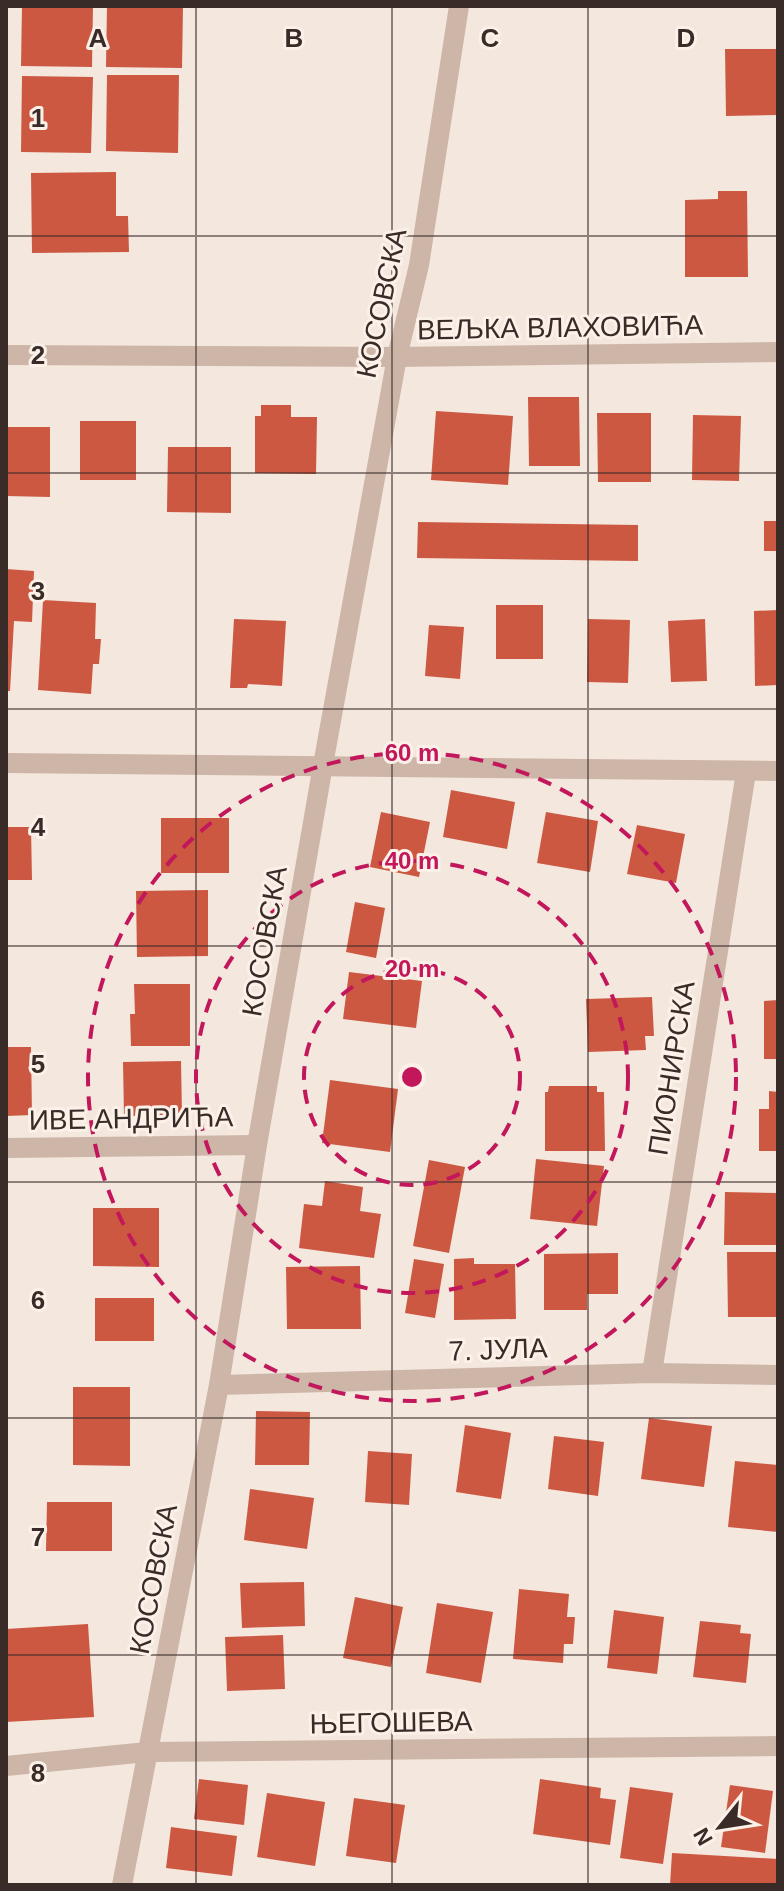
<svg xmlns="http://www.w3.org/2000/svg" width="784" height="1891" font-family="Arial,sans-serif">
<rect width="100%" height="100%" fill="#f4e7dd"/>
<g fill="#cc5842">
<polygon points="22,6 93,6 92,67 21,66"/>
<polygon points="107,6 183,6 182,68 106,67"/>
<polygon points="725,49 777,49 778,115 726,116"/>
<polygon points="107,75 179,75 178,153 106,151"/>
<polygon points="22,76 93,77 91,153 21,152"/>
<polygon points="116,172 116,216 128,216 129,252 32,253 31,173"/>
<polygon points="718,191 747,191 748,277 685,277 685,200 718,199"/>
<polygon points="528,397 579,397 580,466 529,466"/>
<polygon points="261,405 291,405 291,417 317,417 316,474 255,473 255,416 261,416"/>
<polygon points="436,411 513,416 508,485 431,480"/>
<polygon points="597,413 651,413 651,482 598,482"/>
<polygon points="693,415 741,416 739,481 692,480"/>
<rect x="80" y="421" width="56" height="59"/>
<polygon points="6,427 50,427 50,497 6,496"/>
<polygon points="168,447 231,447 231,513 167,512"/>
<rect x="764" y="521" width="14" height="30"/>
<polygon points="418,522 638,525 638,561 417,558"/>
<polygon points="6,569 34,571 32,622 14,621 10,691 6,691"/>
<polygon points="43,600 96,603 95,639 101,639 99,664 93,664 91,694 38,690"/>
<rect x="496" y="605" width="47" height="54"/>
<polygon points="778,610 778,685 755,686 754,611"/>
<polygon points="234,619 286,621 282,686 248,684 247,688 230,688"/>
<polygon points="588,619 630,620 628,683 587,682"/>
<polygon points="705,619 707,681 671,682 668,621"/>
<polygon points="429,625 464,627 460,679 425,676"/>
<polygon points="451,790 515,802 507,849 443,837"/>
<polygon points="381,812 430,822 419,877 370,867"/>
<polygon points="546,812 598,821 590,872 537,863"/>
<rect x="161" y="818" width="68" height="55"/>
<polygon points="637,825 685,834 676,883 627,874"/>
<polygon points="6,827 31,827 32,880 6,880"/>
<polygon points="208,890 208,956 137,957 136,891"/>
<polygon points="355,902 385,908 376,958 346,952"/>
<polygon points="349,972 422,981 416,1028 343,1019"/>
<polygon points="134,984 190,984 190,1046 131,1046 130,1014 135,1014"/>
<polygon points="652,997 654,1036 645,1036 646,1050 588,1052 586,999"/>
<polygon points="778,1000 778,1059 764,1059 764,1001"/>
<polygon points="6,1047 31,1047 32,1115 6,1116"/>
<polygon points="181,1061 182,1116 124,1116 123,1062"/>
<polygon points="330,1080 398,1089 390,1152 322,1143"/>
<polygon points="549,1086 597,1086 597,1092 604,1092 605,1151 545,1151 545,1092 548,1092"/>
<polygon points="769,1091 778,1092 778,1151 759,1151 759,1109 769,1109"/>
<polygon points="536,1159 604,1166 597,1226 530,1219"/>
<polygon points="429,1160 465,1167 449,1253 413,1246"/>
<polygon points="325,1181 363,1187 360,1211 381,1214 374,1258 299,1248 304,1204 322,1206"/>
<polygon points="725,1192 778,1193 778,1245 724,1245"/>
<polygon points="93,1208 159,1208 159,1267 93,1266"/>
<polygon points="727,1252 778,1252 778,1317 728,1317"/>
<polygon points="618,1253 618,1294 587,1294 587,1310 544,1310 544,1254"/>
<polygon points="474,1258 474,1264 515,1264 516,1319 454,1320 454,1259"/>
<polygon points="414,1259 444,1264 435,1318 405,1313"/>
<polygon points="360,1266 361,1329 287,1329 286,1267"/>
<rect x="95" y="1298" width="59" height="43"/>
<polygon points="73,1387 130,1387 130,1466 73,1465"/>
<polygon points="256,1411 310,1412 309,1465 255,1465"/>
<polygon points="649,1418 712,1426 704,1487 641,1479"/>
<polygon points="465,1425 511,1433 501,1499 456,1492"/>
<polygon points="554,1436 604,1442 598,1496 548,1489"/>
<polygon points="368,1451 412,1454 409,1505 365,1502"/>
<polygon points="735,1461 778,1465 778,1532 728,1527"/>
<polygon points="250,1489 314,1498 307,1549 244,1540"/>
<polygon points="47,1502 112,1502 112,1551 46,1551"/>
<polygon points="304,1582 305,1626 242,1628 240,1583"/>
<polygon points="519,1589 569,1594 567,1617 575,1617 573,1644 564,1644 563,1663 513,1659"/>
<polygon points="355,1597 403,1607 391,1667 343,1658"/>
<polygon points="437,1603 493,1612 481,1683 426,1673"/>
<polygon points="614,1610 664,1617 657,1674 607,1668"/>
<polygon points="700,1621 741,1625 740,1633 751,1634 746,1683 693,1677"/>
<polygon points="88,1624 94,1717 6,1722 6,1629"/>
<polygon points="283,1635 285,1689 227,1691 225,1637"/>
<polygon points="199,1779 248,1785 244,1825 194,1819"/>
<polygon points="540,1779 601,1788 600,1798 616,1800 610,1845 533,1834"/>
<polygon points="730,1785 773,1791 765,1853 721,1847"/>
<polygon points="630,1787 673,1793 663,1864 620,1858"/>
<polygon points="267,1793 325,1802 315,1866 257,1857"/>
<polygon points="354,1798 405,1805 396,1863 346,1856"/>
<polygon points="171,1827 237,1836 232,1876 166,1868"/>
<polygon points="672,1853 778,1859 778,1885 670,1885"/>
</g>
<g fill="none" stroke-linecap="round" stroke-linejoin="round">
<g stroke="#cdb5a8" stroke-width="20">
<polyline points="6,355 397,357 778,352"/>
<polyline points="6,763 778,771"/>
<polyline points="6,1148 257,1145"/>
<polyline points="652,1373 746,772"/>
<polyline points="219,1385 652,1373 778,1375"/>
<polyline points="6,1766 147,1752 778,1746"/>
<polyline points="122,1885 219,1385 257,1145 323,765 397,357 419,265 459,6"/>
</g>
</g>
<path fill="none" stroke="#392c28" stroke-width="2" stroke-opacity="0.55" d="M196,6v1879M392,6v1879M588,6v1879M6,236h772M6,473h772M6,709h772M6,946h772M6,1182h772M6,1418h772M6,1655h772"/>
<g fill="none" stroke="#c2185b" stroke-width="4" stroke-dasharray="14 10">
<circle cx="412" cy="1077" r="108"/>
<circle cx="412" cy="1077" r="216"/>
<circle cx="412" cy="1077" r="324"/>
</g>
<g text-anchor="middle" stroke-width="6" stroke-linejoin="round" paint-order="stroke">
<g font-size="28" fill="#392c28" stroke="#fbf1e9">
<text transform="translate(381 303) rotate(-78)" y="10">КОСОВСКА</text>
<text transform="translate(560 327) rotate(-1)" y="10">ВЕЉКА ВЛАХОВИЋА</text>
<text transform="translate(264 941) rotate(-80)" y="10">КОСОВСКА</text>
<text transform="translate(671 1068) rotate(-81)" y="10">ПИОНИРСКА</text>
<text transform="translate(131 1118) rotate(-1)" y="10">ИВЕ АНДРИЋА</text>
<text transform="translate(498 1349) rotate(-2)" y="10">7. ЈУЛА</text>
<text transform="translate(153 1579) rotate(-79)" y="10">КОСОВСКА</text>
<text transform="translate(391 1722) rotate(-1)" y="10">ЊЕГОШЕВА</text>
</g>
</g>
<g font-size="26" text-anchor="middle" font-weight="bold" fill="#392c28" stroke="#fbf1e9" stroke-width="6" stroke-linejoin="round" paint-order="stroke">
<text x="98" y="47">A</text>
<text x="294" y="47">B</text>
<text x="490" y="47">C</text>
<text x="686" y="47">D</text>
<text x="38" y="127">1</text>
<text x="38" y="364">2</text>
<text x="38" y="600">3</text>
<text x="38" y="836">4</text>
<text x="38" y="1073">5</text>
<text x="38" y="1309">6</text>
<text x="38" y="1546">7</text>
<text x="38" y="1782">8</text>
</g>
<circle cx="412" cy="1077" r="12" fill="#c2185b" stroke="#fbf1e9" stroke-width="4"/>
<g font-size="24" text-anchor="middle" font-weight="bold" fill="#c2185b" stroke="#fbf1e9" stroke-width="6" stroke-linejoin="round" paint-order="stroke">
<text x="412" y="761">60 m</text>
<text x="412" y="869">40 m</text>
<text x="412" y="977">20 m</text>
</g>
<rect width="784" height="1891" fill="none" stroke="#392c28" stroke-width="16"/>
<g transform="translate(720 1827) rotate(240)" stroke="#fbf1e9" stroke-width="6" paint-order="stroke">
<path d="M0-6L14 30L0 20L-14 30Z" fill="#392c28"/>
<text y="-12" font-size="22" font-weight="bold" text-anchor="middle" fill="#392c28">N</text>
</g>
</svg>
